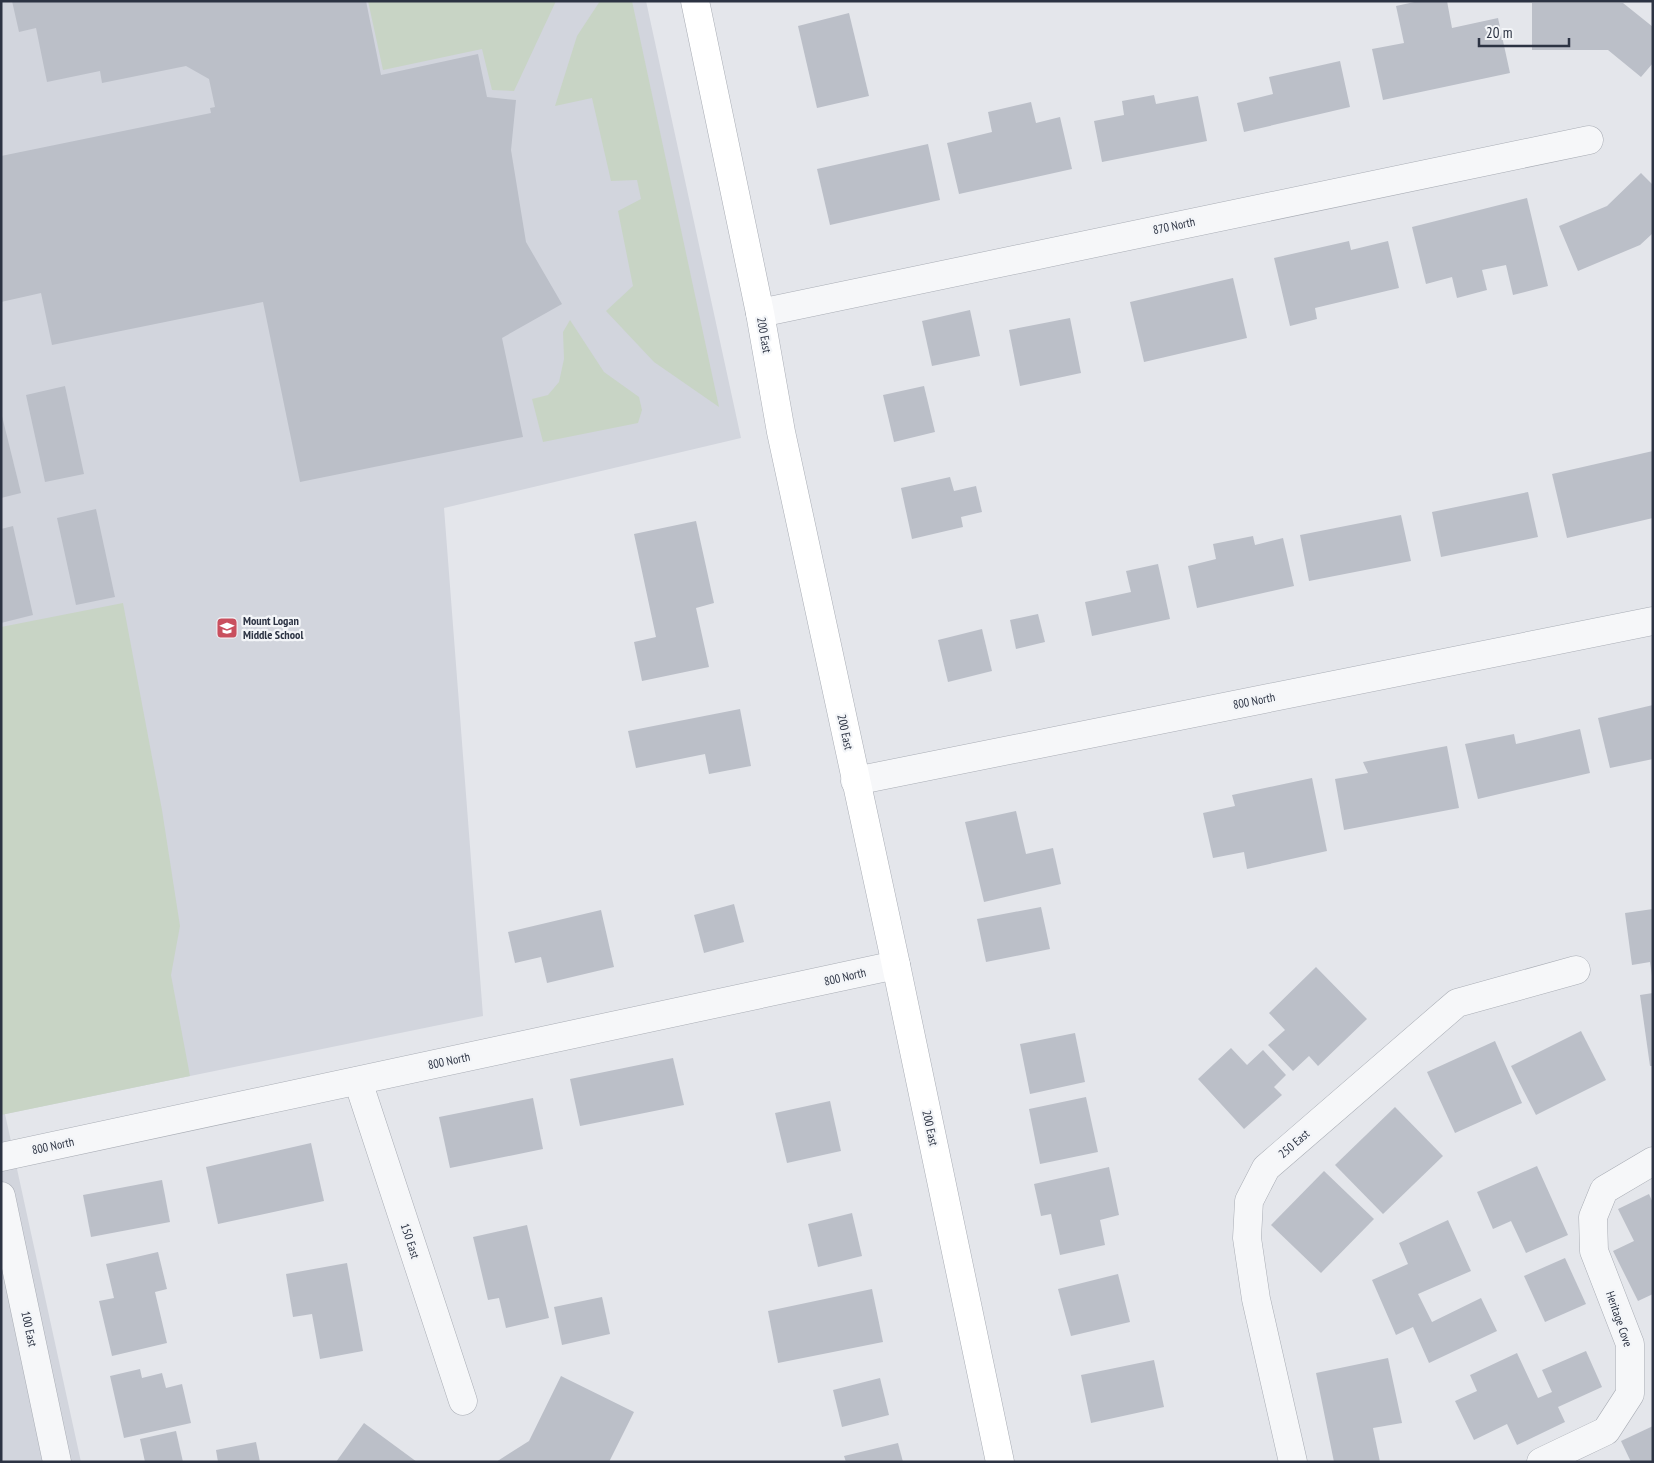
<svg xmlns="http://www.w3.org/2000/svg" width="1654" height="1463" font-family="'PT Sans Narrow',sans-serif">
<rect width="100%" height="100%" fill="#e4e6eb"/>
<polygon fill="#d2d5dd" points="1,1 646,1 741,438 444,508 483,1016 5,1114 81,1462 1,1462"/>
<g fill="#c8d4c5">
<polygon points="368,1 556,1 514,91 492,90 482,49 383,70"/>
<polygon points="600,1 632,1 719,407 654,362 606,311 633,286 618,211 641,199 637,180 611,181 592,98 555,106 577,36"/>
<polygon points="570,320 604,372 639,397 642,410 638,423 543,442 532,399 548,395 559,382 564,359 563,332"/>
<polygon points="123,603 162,810 180,926 171,975 190,1076 1,1115 1,627"/>
</g>
<g fill="#bbbfc8">
<polygon points="12,1 366,1 381,75 478,54 487,97 516,100 511,150 526,242 562,304 502,338 523,437 300,482 263,302 52,345 41,293 1,302 1,156 211,113 210,108 215,107 209,79 186,66 102,83 100,71 47,82 36,28 19,32"/>
<polygon points="1419,1 1447,1 1452,28 1498,18 1510,73 1383,100 1372,49 1404,43 1396,6"/>
<polygon points="1532,3 1623,3 1653,27 1653,63 1641,77 1608,50 1532,50"/>
<polygon points="849,13 869,96 817,108 798,26"/>
<polygon points="1340,61 1350,107 1244,132 1237,103 1273,94 1269,77"/>
<polygon points="1154,95 1156,104 1198,96 1207,141 1102,162 1094,121 1124,115 1122,101"/>
<polygon points="1031,102 1036,123 1060,117 1072,169 959,194 947,143 992,132 988,112"/>
<polygon points="928,144 940,200 830,225 817,169"/>
<polygon points="1641,173 1653,185 1653,233 1640,245 1578,271 1559,226 1607,206"/>
<polygon points="1527,198 1548,286 1513,295 1506,265 1482,270 1487,290 1457,298 1452,277 1426,284 1412,227"/>
<polygon points="1349,241 1351,250 1388,241 1399,288 1315,308 1317,319 1290,326 1274,258"/>
<polygon points="1233,278 1247,338 1144,362 1130,302"/>
<polygon points="970,310 980,356 932,366 922,321"/>
<polygon points="1070,318 1081,373 1020,386 1009,330"/>
<polygon points="65,386 84,474 45,482 26,395"/>
<polygon points="924,386 935,432 894,442 883,395"/>
<polygon points="1,412 21,493 1,498"/>
<polygon points="1653,451 1653,518 1567,538 1552,474"/>
<polygon points="950,477 954,491 976,486 982,512 961,517 963,527 912,539 901,488"/>
<polygon points="1528,492 1538,537 1441,557 1432,512"/>
<polygon points="96,509 115,597 76,605 57,518"/>
<polygon points="1401,515 1411,561 1309,581 1300,535"/>
<polygon points="696,521 714,603 696,608 709,667 642,681 634,642 656,637 634,534"/>
<polygon points="13,526 33,615 1,623 1,529"/>
<polygon points="1253,536 1255,545 1283,538 1294,586 1197,608 1188,566 1216,559 1213,544"/>
<polygon points="1158,564 1170,619 1092,636 1085,602 1131,592 1126,571"/>
<polygon points="1038,614 1045,642 1016,649 1010,620"/>
<polygon points="982,629 992,671 948,682 938,640"/>
<polygon points="1653,705 1653,759 1610,768 1598,718"/>
<polygon points="740,709 751,766 709,774 705,754 636,768 628,731"/>
<polygon points="1580,729 1590,773 1478,799 1465,744 1514,734 1516,744"/>
<polygon points="1447,746 1459,808 1344,830 1335,779 1368,773 1363,762"/>
<polygon points="1312,778 1327,851 1247,869 1244,852 1213,858 1203,813 1235,806 1232,795"/>
<polygon points="1016,811 1026,854 1053,848 1061,884 984,902 965,822"/>
<polygon points="734,904 744,942 704,953 694,915"/>
<polygon points="1041,907 1050,949 986,962 977,919"/>
<polygon points="1653,909 1653,976 1652,976 1650,962 1632,965 1625,913"/>
<polygon points="601,910 614,967 547,983 541,957 515,963 508,932"/>
<polygon points="1316,967 1367,1019 1318,1066 1309,1056 1293,1071 1268,1045 1285,1030 1269,1013"/>
<polygon points="1653,993 1653,1066 1650,1066 1640,995"/>
<polygon points="1581,1031 1606,1080 1536,1115 1511,1066"/>
<polygon points="1075,1033 1085,1082 1030,1094 1020,1044"/>
<polygon points="1495,1041 1522,1103 1455,1133 1427,1072"/>
<polygon points="1231,1048 1247,1065 1263,1050 1286,1075 1274,1087 1282,1095 1244,1129 1198,1079"/>
<polygon points="673,1058 684,1105 580,1126 570,1079"/>
<polygon points="1086,1097 1098,1152 1040,1164 1029,1109"/>
<polygon points="533,1098 543,1149 450,1168 439,1117"/>
<polygon points="830,1101 841,1151 787,1163 775,1113"/>
<polygon points="1395,1107 1443,1156 1383,1214 1335,1165"/>
<polygon points="311,1143 324,1201 218,1224 206,1167"/>
<polygon points="1537,1166 1568,1235 1526,1253 1511,1221 1493,1229 1477,1192"/>
<polygon points="1109,1167 1119,1215 1100,1220 1105,1245 1060,1255 1051,1214 1041,1216 1034,1184"/>
<polygon points="1324,1171 1374,1219 1321,1273 1271,1225"/>
<polygon points="162,1180 170,1222 91,1237 83,1195"/>
<polygon points="1649,1194 1653,1203 1653,1294 1638,1301 1613,1251 1634,1241 1618,1209"/>
<polygon points="852,1213 862,1256 818,1267 808,1224"/>
<polygon points="1448,1220 1471,1271 1418,1294 1432,1322 1481,1298 1497,1331 1429,1363 1413,1327 1396,1335 1372,1280 1408,1264 1399,1243"/>
<polygon points="527,1225 549,1318 506,1328 499,1298 488,1300 473,1237"/>
<polygon points="158,1252 167,1289 155,1292 167,1343 112,1356 99,1301 114,1298 106,1264"/>
<polygon points="1565,1258 1586,1304 1545,1322 1524,1276"/>
<polygon points="347,1263 363,1351 320,1359 312,1314 293,1317 286,1274"/>
<polygon points="1118,1274 1130,1322 1071,1336 1058,1289"/>
<polygon points="872,1289 883,1342 778,1363 768,1311"/>
<polygon points="602,1297 610,1334 562,1345 554,1307"/>
<polygon points="1586,1351 1602,1387 1558,1407 1565,1422 1517,1445 1507,1424 1474,1440 1455,1401 1477,1391 1470,1375 1517,1353 1538,1398 1552,1392 1542,1370"/>
<polygon points="1388,1358 1402,1423 1373,1428 1380,1462 1334,1462 1316,1373"/>
<polygon points="1154,1360 1164,1407 1091,1423 1081,1375"/>
<polygon points="140,1369 142,1378 162,1373 166,1388 182,1384 191,1423 124,1438 110,1376"/>
<polygon points="561,1376 634,1412 609,1462 496,1462 529,1441"/>
<polygon points="880,1378 889,1415 842,1427 833,1390"/>
<polygon points="364,1423 417,1462 336,1462"/>
<polygon points="1653,1426 1653,1462 1631,1462 1621,1441"/>
<polygon points="176,1431 183,1462 145,1462 140,1439"/>
<polygon points="256,1442 260,1462 218,1462 216,1450"/>
<polygon points="898,1443 903,1462 846,1462 844,1456"/>
</g>
<g fill="none" stroke-linecap="round" stroke-linejoin="round">
<g stroke="#a9adb5" stroke-width="29">
<g id="minor">
<polyline points="760,313 1589,140"/>
<polyline points="855,781 1653,621"/>
<polyline points="358,1081 463,1401"/>
<polyline points="1,1157 896,965"/>
<polyline points="1,1196 57,1462"/>
<polyline points="1293,1462 1256,1299 1247,1238 1249,1201 1266,1168 1457,1003 1576,970"/>
<polyline points="1541,1462 1606,1431 1630,1394 1630,1344 1594,1251 1593,1217 1604,1190 1653,1161"/>
</g>
</g>
<g stroke="#a9adb5" stroke-width="29">
<polyline id="secondary" points="695,1 760,313 781,432 896,965 1000,1462"/>
</g>
<use href="#minor" stroke="#f6f7f9" stroke-width="28"/>
<use href="#secondary" stroke="#fff" stroke-width="28"/>
</g>
<defs>
<g id="school-square" transform="scale(1.125)"><rect x="-9" y="-9" width="18" height="18" rx="4" fill="#c94f5e" stroke="#f3f5f8"/><path d="M0-5L7-2L0 1L-7-2ZM-4 1L0 2.5L4 1V4Q0 6-4 4Z" fill="#fff"/></g>
</defs>
<g fill-rule="evenodd">
<use href="#school-square" x="227" y="628"/>
</g>
<g text-anchor="middle" stroke-width="4.5" stroke-linejoin="round" paint-order="stroke">
<g font-size="12" fill="#2c3343" stroke="#f3f5f8">
<text transform="translate(1174 226) rotate(-12)" y="4">870 North</text>
<text transform="translate(764 335) rotate(80)" y="4">200 East</text>
<text transform="translate(1254 701) rotate(-11)" y="4">800 North</text>
<text transform="translate(845 732) rotate(78)" y="4">200 East</text>
<text transform="translate(845 977) rotate(-13)" y="4">800 North</text>
<text transform="translate(449 1061) rotate(-12)" y="4">800 North</text>
<text transform="translate(930 1128) rotate(78)" y="4">200 East</text>
<text transform="translate(1294 1144) rotate(-41)" y="4">250 East</text>
<text transform="translate(53 1146) rotate(-12)" y="4">800 North</text>
<text transform="translate(410 1241) rotate(72)" y="4">150 East</text>
<text transform="translate(1619 1319) rotate(71)" y="4">Heritage Cove</text>
<text transform="translate(29 1329) rotate(78)" y="4">100 East</text>
</g>
<g font-size="12" font-weight="bold" fill="#2c3343" stroke="#f3f5f8" text-anchor="start">
<text x="243" y="625">Mount Logan<tspan x="243" dy="14">Middle School</tspan></text>
</g>
</g>
<rect width="1654" height="1463" fill="none" stroke="#2c3343" stroke-width="5"/>
<path d="M1479 38v8h90v-8" fill="none" stroke="#2c3343" stroke-width="2.5"/>
<text x="1486" y="38" font-size="15" fill="#2c3343" stroke="#f3f5f8" stroke-width="4" paint-order="stroke">20 m</text>
</svg>
